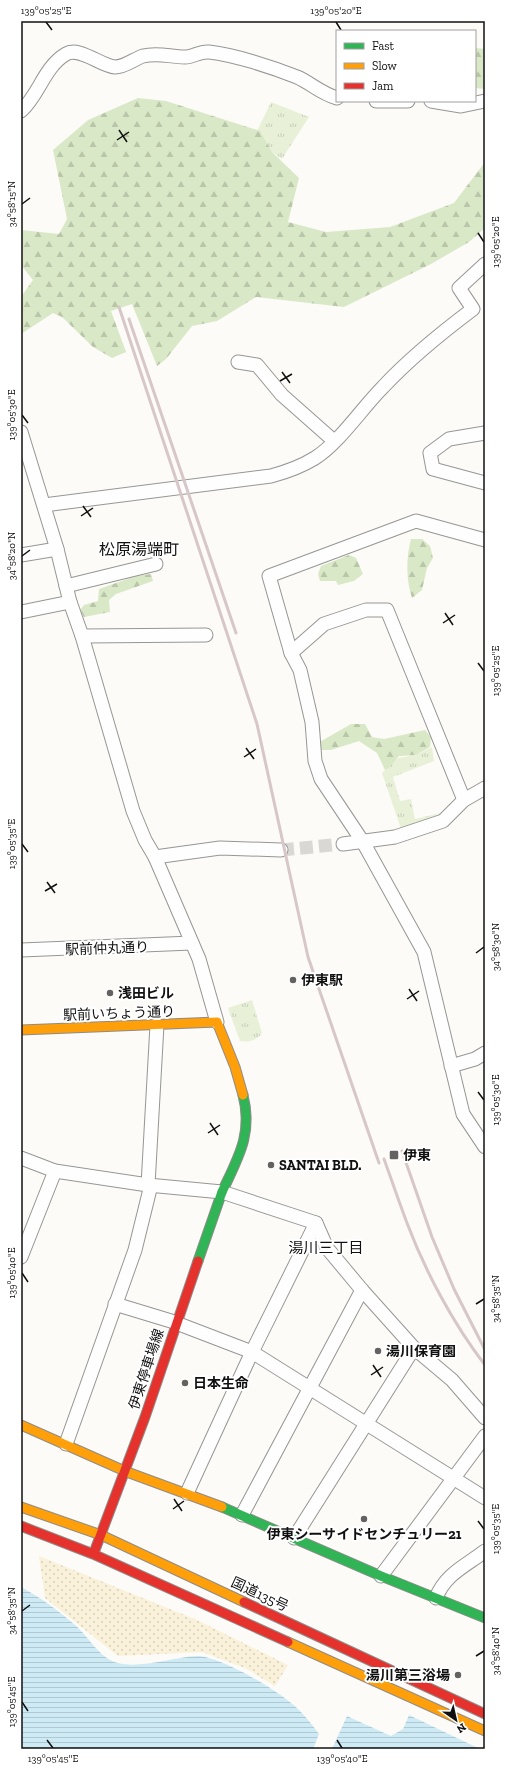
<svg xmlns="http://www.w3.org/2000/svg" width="506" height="1770" font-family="'Zilla Slab','Noto Sans JP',serif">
<defs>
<pattern id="grass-tufts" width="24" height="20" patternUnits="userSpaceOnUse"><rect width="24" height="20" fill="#e8f1d8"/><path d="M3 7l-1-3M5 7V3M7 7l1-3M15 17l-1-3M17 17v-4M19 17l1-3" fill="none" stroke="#c6ceb8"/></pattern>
<pattern id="forest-firs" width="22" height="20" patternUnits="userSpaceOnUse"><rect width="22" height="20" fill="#d9e8c6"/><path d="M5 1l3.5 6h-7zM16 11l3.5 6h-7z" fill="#b9c6a9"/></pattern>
<pattern id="sand-dots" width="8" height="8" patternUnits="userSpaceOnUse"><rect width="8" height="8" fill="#faf1da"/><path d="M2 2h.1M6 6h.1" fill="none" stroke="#d5ceba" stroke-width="1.8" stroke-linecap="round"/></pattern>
<pattern id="water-rules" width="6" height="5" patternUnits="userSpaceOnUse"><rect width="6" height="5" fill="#ceeaf5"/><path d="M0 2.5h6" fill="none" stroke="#b0c8d1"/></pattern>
</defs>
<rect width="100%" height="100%" fill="#fcfbf7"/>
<g fill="url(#grass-tufts)">
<polygon points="271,102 309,117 282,159 272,152 257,131"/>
<polygon points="432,747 434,761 393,777 400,801 411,799 415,819 445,812 435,819 401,829 382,773 398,758 416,755"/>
<path d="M252,1000l10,33c-4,7 -15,10 -22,8l-12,-33z"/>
</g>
<g fill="url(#forest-firs)">
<polygon points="475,48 485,49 485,89 475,88"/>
<polygon points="138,98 166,101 260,131 272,152 299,178 288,222 326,232 390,227 454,203 485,162 485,228 469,242 431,264 344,307 256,297 217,321 192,326 166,359 157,366 132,304 111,311 126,352 112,358 93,347 62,317 53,313 21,334 21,297 33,280 21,265 21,230 59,234 67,219 53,150 88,120"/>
<path d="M411,539h11l8,7 3,12 -6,10 -5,22 -10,8c-6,-18 -6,-41 -1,-59z"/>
<polygon points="349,555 356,558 363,574 354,581 338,585 336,581 320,581 318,574 321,566"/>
<polygon points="151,574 153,581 116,594 109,600 110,612 84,617 80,610 84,605 98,601 99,589 136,576"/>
<polygon points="351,724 365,724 372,737 384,739 425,730 431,737 430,747 416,755 399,756 389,768 385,770 377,753 359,741 331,750 320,750 318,743"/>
</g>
<polygon fill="url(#sand-dots)" points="39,1556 197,1620 288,1665 275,1686 245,1668 202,1652 118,1656 45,1598"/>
<g fill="url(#water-rules)">
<path d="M21,1587c19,10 38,24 54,38 14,12 24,33 43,38 21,6 56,-6 79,-7 24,0 86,37 103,55 7,7 13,15 19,23l-6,15h-292z"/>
<polygon points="409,1715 480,1749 332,1749 347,1716 391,1736 403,1729"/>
</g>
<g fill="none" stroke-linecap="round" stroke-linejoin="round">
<polyline stroke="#d9d8d4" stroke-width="13" stroke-dasharray="13 6" stroke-linecap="butt" points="281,850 343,844"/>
<g stroke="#969694" stroke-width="15">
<g id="street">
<polyline points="376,101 408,101"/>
<polyline points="431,101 461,106 485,101"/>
<path d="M21,111c18,-16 23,-44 45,-57 13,-8 35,12 49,13 10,0 19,-8 28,-11 15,-4 27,1 42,1 8,0 15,-6 24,-5 26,3 63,15 88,25 14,6 23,16 40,21"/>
<polyline points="238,362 257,365 282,395 334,441"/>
<polyline points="21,432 57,549 70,602 82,636 133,811 145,840 155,857 199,959 217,1022"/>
<polyline points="485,433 449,439 430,453 433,469 485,483"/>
<path d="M44,505l227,-29c15,-4 31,-10 44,-18 24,-15 47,-50 68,-71 27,-29 58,-54 90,-78l-14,-21 26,-24"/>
<polyline points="485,540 416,521 269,576 291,653 300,670 312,722 315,761 321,779 363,842 424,952 463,1114 485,1147"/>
<polyline points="21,555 57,549"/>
<polyline points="66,586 156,564"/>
<polyline points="21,612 70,602"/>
<polyline points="82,636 206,635"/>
<polyline points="291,653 324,624 366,610 387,610 464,800"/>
<polyline points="343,844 395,837 443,821 464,800 485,788"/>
<polyline points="155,857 220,848 281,850"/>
<polyline points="21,950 192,943"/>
<polyline points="451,1066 475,1059 485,1053"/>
<polyline points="21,1158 55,1171 148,1185 222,1192 316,1223 327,1248 362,1290 414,1348 452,1380 485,1418"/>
<polyline points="148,1185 157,1025"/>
<polyline points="21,1257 55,1171"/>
<polyline points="115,1304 171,1321 252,1352 485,1498"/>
<polyline points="66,1444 135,1250 151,1185"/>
<polyline points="187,1493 252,1352 316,1223"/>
<polyline points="242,1515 362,1290"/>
<polyline points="294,1538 414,1348"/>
<polyline points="381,1576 485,1436"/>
<path d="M436,1598c9,-24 31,-33 49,-47"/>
</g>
</g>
<g stroke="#8d8c8b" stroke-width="11">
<g id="fast">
<path d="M222,1192c16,-34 31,-58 21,-97"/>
<polyline points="198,1261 222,1192"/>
<polyline points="222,1507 381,1576 485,1618"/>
</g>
</g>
<g stroke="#8d8c8b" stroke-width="11">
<g id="slow">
<polyline points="21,1030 217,1022 235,1067 243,1095"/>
<polyline points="21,1425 127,1472 222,1507"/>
<polyline points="21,1507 101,1535 244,1602"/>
<polyline points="288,1642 485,1731"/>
</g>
</g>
<g stroke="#8d8c8b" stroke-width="11">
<g id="jam">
<polyline points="21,1526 93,1554 288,1642"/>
<polyline points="95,1550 145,1417 198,1261"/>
<polyline points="244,1602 485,1714"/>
</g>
</g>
<use href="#street" stroke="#fffefe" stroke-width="13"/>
<use href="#fast" stroke="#30b455" stroke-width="9"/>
<use href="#slow" stroke="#ff9f0a" stroke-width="9"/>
<use href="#jam" stroke="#e5322d" stroke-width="9"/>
<g stroke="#d7c7c8" stroke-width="3">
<polyline points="119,307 257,724 308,957 379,1163"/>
<polyline points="129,319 236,633"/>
<polyline points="402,1151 432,1237 454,1289 485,1350"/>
<path d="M384,1159c8,22 15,43 23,64 18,48 47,102 78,142"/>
</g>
</g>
<path fill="none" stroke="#101010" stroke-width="1.5" d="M46,22l6,8M336,22l5,8M119,130l8,12M117,140l12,-8M22,204l8,-6M478,233l6,9M282,372l8,11M280,381l12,-7M22,415l6,8M83,506l8,11M81,516l12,-8M22,556l8,-6M445,613l8,12M443,623l12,-8M478,663l6,8M246,748l8,11M244,757l12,-8M22,844l6,8M47,882l8,11M45,891l12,-7M476,953l8,-6M409,989l8,12M407,999l12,-8M478,1092l6,8M210,1123l8,12M208,1133l12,-8M22,1273l6,9M476,1304l8,-5M373,1365l8,12M371,1375l12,-8M174,1499l8,12M173,1509l11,-8M478,1521l6,8M22,1611l8,-6M476,1656l8,-5M22,1702l6,9M47,1740l6,8M337,1740l5,8"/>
<g fill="#636261" stroke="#fff" stroke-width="1.5">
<circle cx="293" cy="980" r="4"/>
<circle cx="110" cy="993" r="4"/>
<rect x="389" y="1150" width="10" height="10" rx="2"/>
<circle cx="271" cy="1165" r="4"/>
<circle cx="378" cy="1351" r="4"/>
<circle cx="185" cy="1383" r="4"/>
<circle cx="364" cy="1519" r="4"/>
<circle cx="458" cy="1675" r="4"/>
</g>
<g text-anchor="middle" stroke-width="4" stroke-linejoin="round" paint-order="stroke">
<g font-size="14" fill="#101010" stroke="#fff">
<text transform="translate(107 948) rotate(-2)" y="5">駅前仲丸通り</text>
<text transform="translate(119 1013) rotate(-2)" y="5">駅前いちょう通り</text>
<text transform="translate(146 1369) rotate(-72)" y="5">伊東停車場線</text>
<text transform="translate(260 1594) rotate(25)" y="5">国道135号</text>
</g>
<g font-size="14" font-weight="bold" fill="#101010" stroke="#fff" text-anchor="start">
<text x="301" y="985">伊東駅</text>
<text x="118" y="998">浅田ビル</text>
<text x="403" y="1160">伊東</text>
<text x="279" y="1170">SANTAI BLD.</text>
<text x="386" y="1356">湯川保育園</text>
<text x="193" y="1388">日本生命</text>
<text x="364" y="1539" text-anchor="middle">伊東シーサイドセンチュリー21</text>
<text x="450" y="1680" text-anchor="end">湯川第三浴場</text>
</g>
<g font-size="15" fill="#101010" stroke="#fff">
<text x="326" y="1253">湯川三丁目</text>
</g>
<g font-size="16" fill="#101010" stroke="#fff">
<text x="139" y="555">松原湯端町</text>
</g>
</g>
<rect width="506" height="1770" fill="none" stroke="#ffffff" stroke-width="44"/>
<rect x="336" y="30" width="140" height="72" fill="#ffffff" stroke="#9f9f9f"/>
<rect x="344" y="43" width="20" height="6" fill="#30b455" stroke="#9f9f9f"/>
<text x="372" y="50" font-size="12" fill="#101010">Fast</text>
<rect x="344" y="63" width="20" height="6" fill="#ff9f0a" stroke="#9f9f9f"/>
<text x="372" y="70" font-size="12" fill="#101010">Slow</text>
<rect x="344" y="83" width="20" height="6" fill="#e5322d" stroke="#9f9f9f"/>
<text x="372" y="90" font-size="12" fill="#101010">Jam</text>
<g transform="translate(456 1720) rotate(146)" stroke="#ffffff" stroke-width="3" paint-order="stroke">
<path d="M0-3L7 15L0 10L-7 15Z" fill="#101010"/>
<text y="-6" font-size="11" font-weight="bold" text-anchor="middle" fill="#101010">N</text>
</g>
<rect x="22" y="22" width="462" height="1726" fill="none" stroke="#101010" stroke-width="1.5"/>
<g font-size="10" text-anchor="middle" fill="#101010">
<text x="46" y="14">139°05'25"E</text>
<text x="336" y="14">139°05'20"E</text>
<text transform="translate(11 204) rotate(-90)" y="4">34°58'15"N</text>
<text transform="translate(495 242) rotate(-90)" y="4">139°05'20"E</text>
<text transform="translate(11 415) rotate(-90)" y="4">139°05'30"E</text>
<text transform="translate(11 556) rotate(-90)" y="4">34°58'20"N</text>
<text transform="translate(495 671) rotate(-90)" y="4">139°05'25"E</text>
<text transform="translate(11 844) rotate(-90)" y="4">139°05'35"E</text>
<text transform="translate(495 947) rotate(-90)" y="4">34°58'30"N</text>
<text transform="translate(495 1100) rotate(-90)" y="4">139°05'30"E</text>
<text transform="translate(11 1273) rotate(-90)" y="4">139°05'40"E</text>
<text transform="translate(495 1299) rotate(-90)" y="4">34°58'35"N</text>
<text transform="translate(495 1529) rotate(-90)" y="4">139°05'35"E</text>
<text transform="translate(11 1611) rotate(-90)" y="4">34°58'35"N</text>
<text transform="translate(495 1651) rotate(-90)" y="4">34°58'40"N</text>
<text transform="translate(11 1702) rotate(-90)" y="4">139°05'45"E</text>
<text x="53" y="1762">139°05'45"E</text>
<text x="342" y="1762">139°05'40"E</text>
</g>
</svg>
